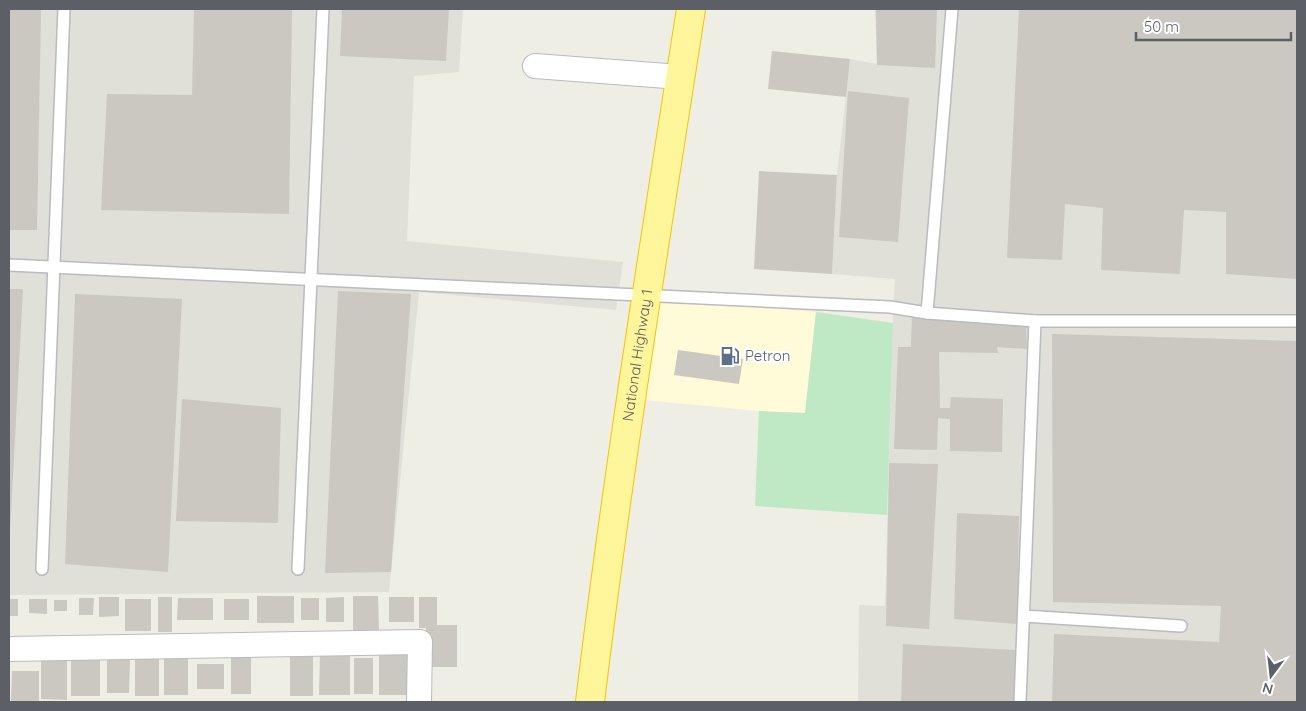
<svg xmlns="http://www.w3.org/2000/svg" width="1306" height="711" font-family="Quicksand,sans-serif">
<rect width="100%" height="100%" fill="#efeee4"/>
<polygon fill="#fffbd9" points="655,297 816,312 805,413 759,411 645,400"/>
<g fill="#e0dfd8">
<polygon points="9,9 463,9 459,72 414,76 407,241 623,262 616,310 419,292 389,592 9,595"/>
<polygon points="875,9 1297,9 1297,702 858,702 859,605 885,606 893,313 895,279 832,274 837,175 850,59 877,64"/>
</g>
<polygon fill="#bfe8c4" points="816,312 893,323 887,515 755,506 759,411 805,413"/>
<g fill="#cac8c1">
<polygon points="9,9 41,9 37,230 9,230"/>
<polygon points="194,9 292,9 289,214 101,210 107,94 192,95"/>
<polygon points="342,9 449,9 446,61 340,56"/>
<polygon points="876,9 937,9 935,68 877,65"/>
<polygon points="1019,9 1297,9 1297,279 1226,274 1226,212 1184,210 1180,274 1101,270 1103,208 1065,204 1062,260 1007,258"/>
<polygon points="772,51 850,59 846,97 768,89"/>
<polygon points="848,91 909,98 898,242 839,237"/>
<polygon points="759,171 837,175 832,274 754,269"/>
<polygon points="9,289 23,289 10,532 9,532"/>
<polygon points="338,291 411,294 391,572 325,573"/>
<polygon points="75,294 182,299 168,572 65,564"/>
<polygon points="912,314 1026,322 1027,349 997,347 998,353 939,352 940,408 950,408 951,397 1003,399 1002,452 950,451 950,419 938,418 937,450 894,449 898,347 911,347"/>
<polygon points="1052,334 1297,341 1297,702 1052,702 1054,634 1219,642 1221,606 1053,602"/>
<polygon points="678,350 743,359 739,384 674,375"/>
<polygon points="182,399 281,408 278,523 176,521"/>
<polygon points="889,463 938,464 929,629 886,626"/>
<polygon points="957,513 1019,516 1017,624 954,619"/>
<rect x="257" y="596" width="37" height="27"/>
<polygon points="353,596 378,596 379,630 353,630"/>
<polygon points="99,597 119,597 119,616 99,617"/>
<rect x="158" y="597" width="14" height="35"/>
<polygon points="344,597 344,622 326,622 326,598"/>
<rect x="389" y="597" width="25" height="25"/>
<polygon points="419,597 437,597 437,625 457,625 457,667 426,667 426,628 419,628"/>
<polygon points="79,598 94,598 93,615 79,615"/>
<polygon points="178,598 213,598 213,620 177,620"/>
<rect x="301" y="598" width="18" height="22"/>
<rect x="9" y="599" width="9" height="17"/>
<polygon points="29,599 47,599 47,614 29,613"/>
<rect x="125" y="599" width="26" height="32"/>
<rect x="224" y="599" width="25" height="21"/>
<rect x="54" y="600" width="13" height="11"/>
<polygon points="903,644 1015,650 1014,702 901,702"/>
<rect x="231" y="651" width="20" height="43"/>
<polygon points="320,653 350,653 350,695 319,695"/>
<polygon points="164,655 188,656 188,695 164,695"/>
<rect x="379" y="655" width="30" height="40"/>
<rect x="71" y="656" width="29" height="40"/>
<rect x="290" y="656" width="23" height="40"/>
<rect x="135" y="658" width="24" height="38"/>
<rect x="354" y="658" width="19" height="36"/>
<polygon points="41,660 67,661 67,700 41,699"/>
<polygon points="107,660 130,660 129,693 107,693"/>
<rect x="197" y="664" width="27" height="25"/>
<polygon points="12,671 39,671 39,701 11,701"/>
</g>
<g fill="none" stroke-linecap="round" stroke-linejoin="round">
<g stroke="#b9bbc0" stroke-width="14">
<g id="service">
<polyline points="9,265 890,307 927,313 1035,321 1297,321"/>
<polyline points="927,313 952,9"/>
<polyline points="42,569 64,9"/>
<polyline points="298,569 323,9"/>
<polyline points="1024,616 1181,626"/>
<polyline points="1020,702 1035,321"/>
</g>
</g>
<g stroke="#b9bbc0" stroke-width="26">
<g id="minor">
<polyline points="535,66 680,77"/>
<polyline points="9,649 420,642 419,702"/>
</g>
</g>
<g stroke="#f3c400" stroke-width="30">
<g id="trunk">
<path id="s1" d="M590,702c28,-232 65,-462 101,-693"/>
</g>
</g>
<use href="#service" stroke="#fff" stroke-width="11"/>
<use href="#minor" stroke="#fff" stroke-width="24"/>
<use href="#trunk" stroke="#fff59a" stroke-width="28"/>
</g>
<defs>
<g id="fuel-bare" transform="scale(1.5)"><path d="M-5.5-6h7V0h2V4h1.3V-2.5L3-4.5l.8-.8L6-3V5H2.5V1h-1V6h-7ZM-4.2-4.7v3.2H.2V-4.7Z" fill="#5c6f8a" stroke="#fff" stroke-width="2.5" paint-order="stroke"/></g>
</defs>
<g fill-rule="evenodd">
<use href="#fuel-bare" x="730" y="356"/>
</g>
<g text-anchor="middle" stroke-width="4" stroke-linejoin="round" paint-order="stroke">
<g font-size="15" fill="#5c5f65" stroke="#fff">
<text dy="5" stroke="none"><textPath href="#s1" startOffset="350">National Highway 1</textPath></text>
</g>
<g font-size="15" fill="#4e5e75" stroke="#fff" text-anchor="start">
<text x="745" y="361">Petron</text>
</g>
</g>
<rect width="1306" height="711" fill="none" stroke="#5c5f65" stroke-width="20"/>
<g transform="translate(1271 676) rotate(195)" stroke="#ffffff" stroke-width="4" paint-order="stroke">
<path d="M0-4L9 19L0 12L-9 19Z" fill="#5c5f65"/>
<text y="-8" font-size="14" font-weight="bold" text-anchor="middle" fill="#5c5f65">N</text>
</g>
<path d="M1136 32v8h155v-8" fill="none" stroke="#5c5f65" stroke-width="2.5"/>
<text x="1144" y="32" font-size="15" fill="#5c5f65" stroke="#ffffff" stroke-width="4" paint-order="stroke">50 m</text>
</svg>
